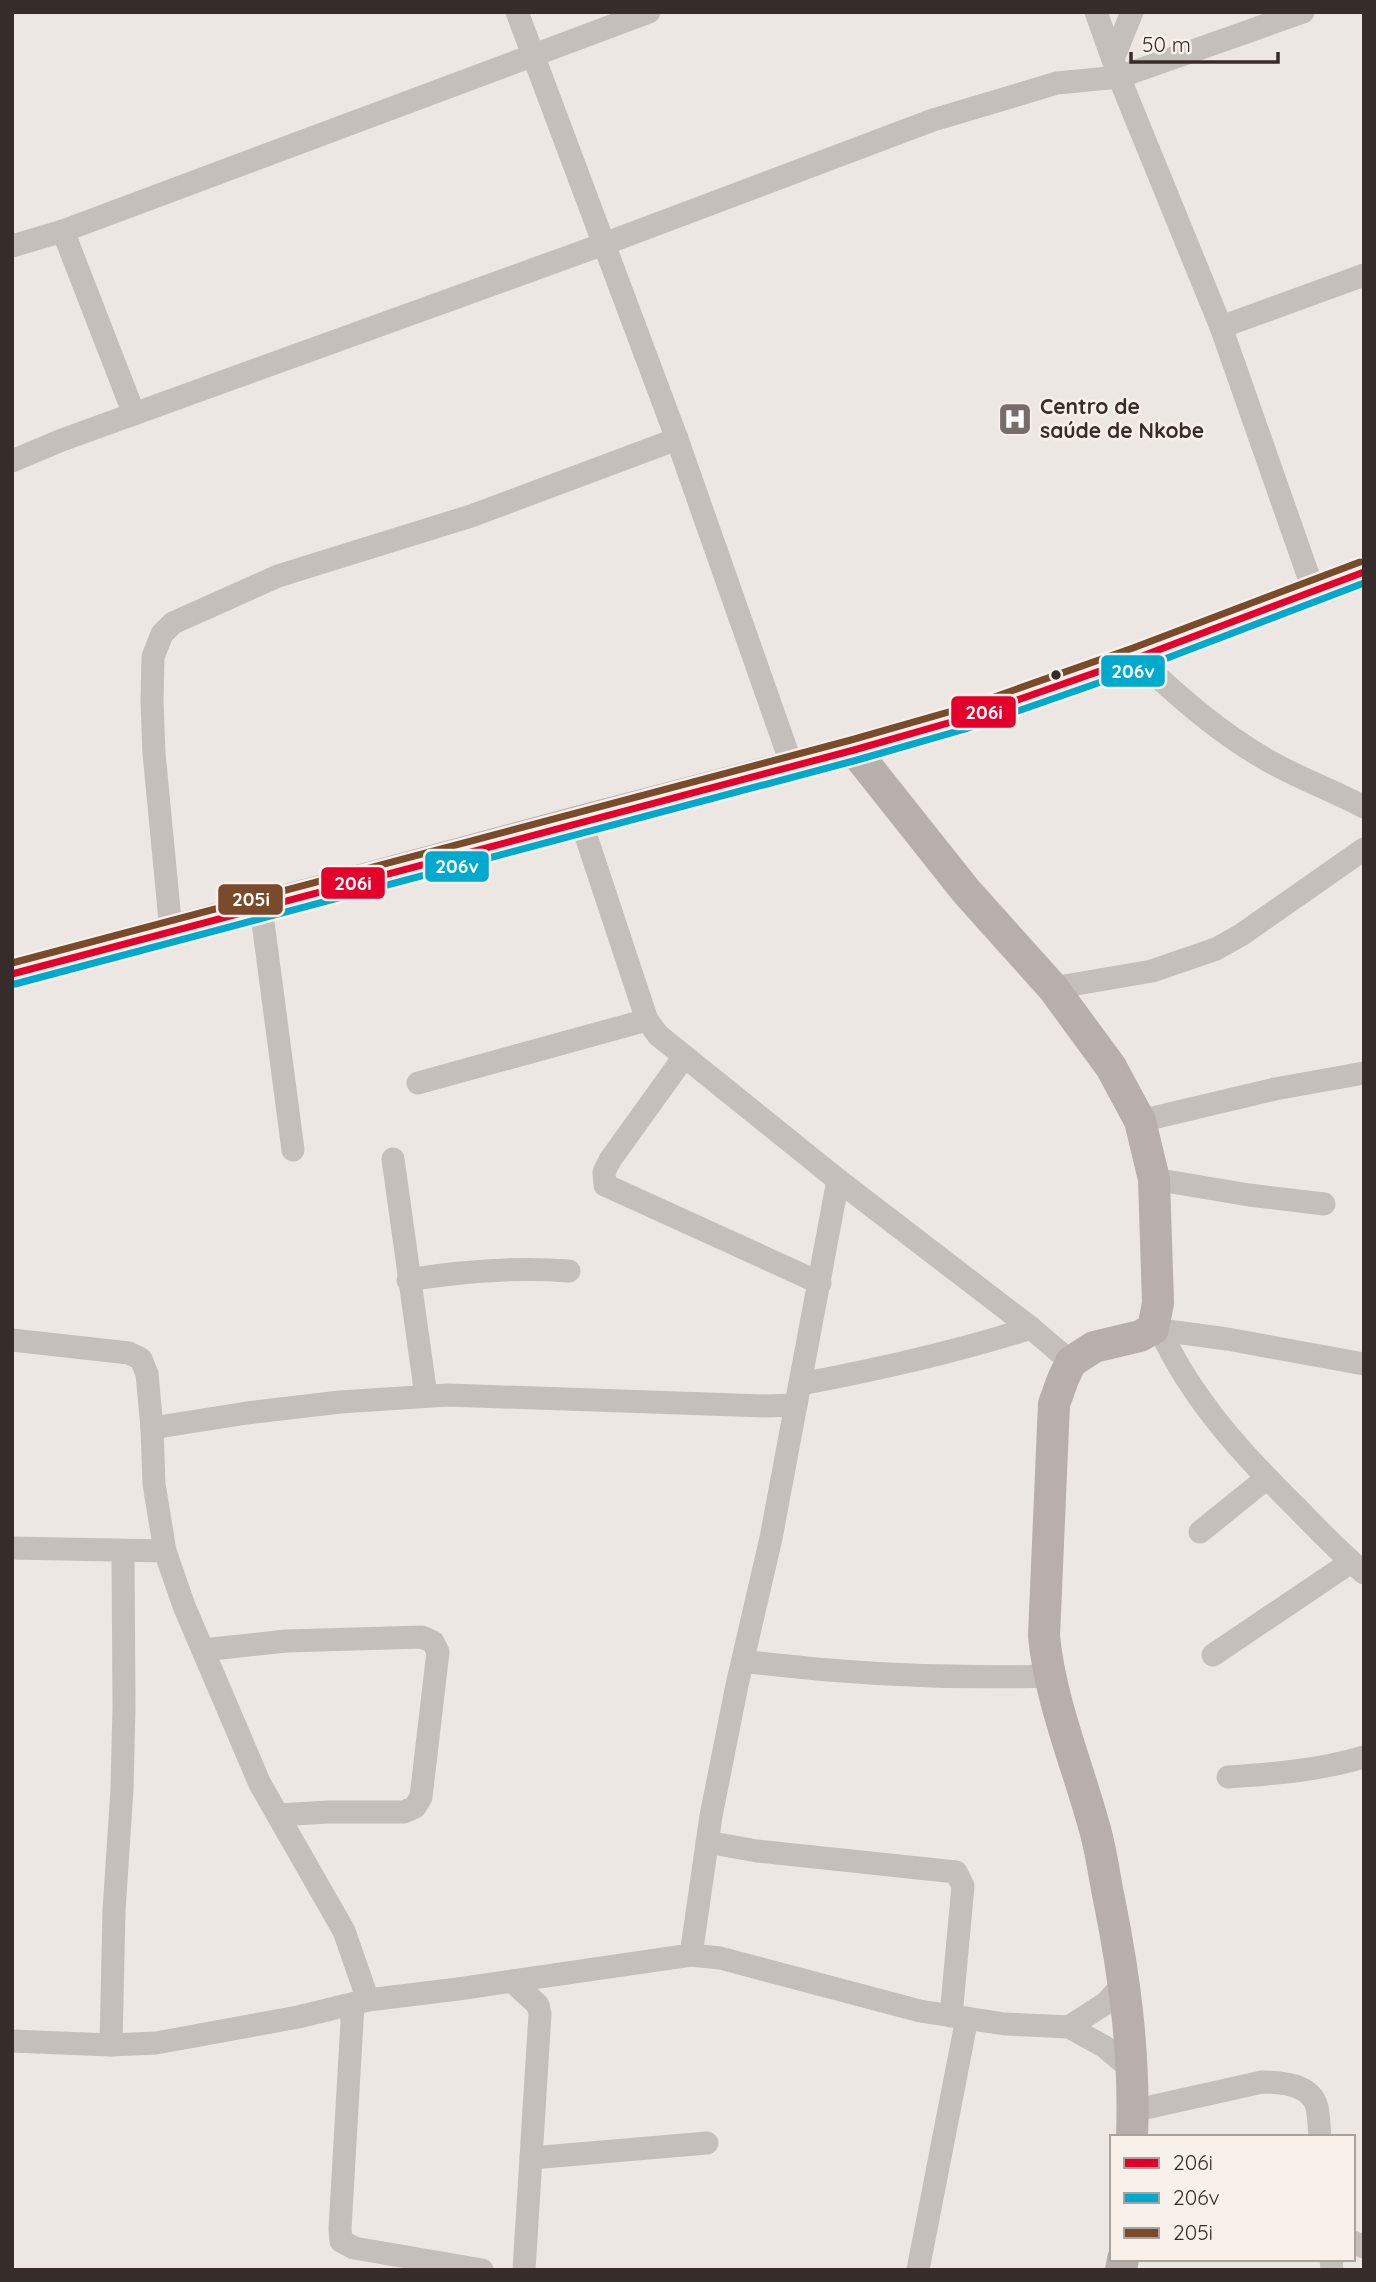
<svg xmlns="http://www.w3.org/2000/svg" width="1376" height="2282" font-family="Quicksand,sans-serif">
<rect width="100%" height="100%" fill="#ece7e2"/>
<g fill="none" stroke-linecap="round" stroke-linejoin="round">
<g stroke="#c5bfbb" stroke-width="23">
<polyline points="517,12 677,439 792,766"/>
<polyline points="1096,12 1119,77 1221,327 1313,589"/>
<polyline points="1113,59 1132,12"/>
<polyline points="63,231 134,414"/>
<polyline points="12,246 63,231 649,12"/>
<polyline points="1221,327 1364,275"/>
<polyline points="12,461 62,440 604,244 933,120 1057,83 1119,77 1303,12"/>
<path d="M1137,658c41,38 81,74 130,102 31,18 65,30 97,47"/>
<polyline points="581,821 647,1020 658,1035 838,1180 1031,1328 1071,1362"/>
<polyline points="261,907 293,1150"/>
<polyline points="171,931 154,753 152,702 153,657 162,634 173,623 278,576 471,516 677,439"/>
<polyline points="1053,988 1152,971 1216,949 1241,935 1364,849"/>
<polyline points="684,1057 610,1160 604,1172 605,1185 820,1283"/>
<polyline points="418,1083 647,1020"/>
<polyline points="1140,1121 1275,1089 1364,1073"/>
<polyline points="393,1159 426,1396"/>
<polyline points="1154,1179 1249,1195 1324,1204"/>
<path d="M408,1280c54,-9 107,-13 161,-9"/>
<polyline points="1153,1329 1227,1339 1364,1364"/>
<path d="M1160,1330c32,70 84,126 138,179 21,22 43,44 66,64"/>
<polyline points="12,1340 129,1353 141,1359 147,1374 152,1428 154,1484 165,1551 184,1606 260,1784 344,1931 368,2000"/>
<path d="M801,1384c80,-15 152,-31 230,-56"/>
<polyline points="152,1428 247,1413 340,1402 448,1395 766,1406 796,1405"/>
<polyline points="1200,1532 1267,1478"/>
<polyline points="12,1548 165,1551"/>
<polyline points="203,1650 286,1641 422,1637 433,1642 438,1652 421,1797 415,1807 404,1812 328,1812 278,1815"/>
<polyline points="1213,1655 1351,1562"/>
<path d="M743,1661c102,13 204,18 307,15"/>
<path d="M1228,1777c46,-3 92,-7 136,-20"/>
<polyline points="707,1842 757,1851 956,1872 963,1886 951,2016"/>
<polyline points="691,1955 711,1816 737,1685 771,1538 838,1180"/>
<polyline points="512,1981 538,2005 540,2014 524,2270"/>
<polyline points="353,2004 340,2229 341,2241 354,2248 482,2270"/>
<polyline points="1069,2027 1106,2003 1125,1982"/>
<polyline points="12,2041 111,2045 156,2043 298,2017 368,2000 458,1989 691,1955 720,1958 920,2011 1005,2024 1069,2027 1105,2047 1132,2070"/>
<polyline points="111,2045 114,1911 122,1789 124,1707 123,1552"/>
<path d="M1132,2111l130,-29c20,0 49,2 55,25 2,10 2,20 3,30"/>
<polyline points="531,2158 707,2143"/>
<polyline points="1353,2242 1364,2247"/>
<polyline points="1331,2259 1332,2270"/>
<polyline points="918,2270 967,2018"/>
</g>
<g stroke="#b6afab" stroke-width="32">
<path d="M854,750l112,141 87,97 58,79 29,54 14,58 4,124 -5,26 -13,7 -46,11 -23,15 -8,17 -9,25 -10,232c6,64 33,128 50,190 7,23 10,49 15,73 16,79 26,156 23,238"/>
<polyline points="12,974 581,821 854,750 969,717 1137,658 1364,572"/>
<polyline points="1121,2270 1123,2259"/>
</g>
<g stroke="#f8f0ea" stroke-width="12">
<polyline id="bus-1" points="12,974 854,750 969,717 1137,658 1364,572"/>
</g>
<g stroke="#f8f0ea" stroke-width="12">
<polyline id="bus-2" points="15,984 857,760 972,727 1141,668 1364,583"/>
</g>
<g stroke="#f8f0ea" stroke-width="12">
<polyline id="bus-3" points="12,963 851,740 966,707 1133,648 1360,562"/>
</g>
<use href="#bus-1" stroke="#e4002b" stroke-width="7"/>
<use href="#bus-2" stroke="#00a9ce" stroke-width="7"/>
<use href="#bus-3" stroke="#7a4b2a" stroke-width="7"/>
</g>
<defs>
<g id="hospital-square" transform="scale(1.75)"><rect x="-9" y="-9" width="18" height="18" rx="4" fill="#766d6a" stroke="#f8f0ea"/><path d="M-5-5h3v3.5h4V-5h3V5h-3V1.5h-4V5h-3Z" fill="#fff"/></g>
</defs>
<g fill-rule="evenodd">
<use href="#hospital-square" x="1015" y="419"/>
</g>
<circle fill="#362c29" stroke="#f8f0ea" stroke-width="2.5" cx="1056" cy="675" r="6"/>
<g text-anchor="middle" stroke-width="5" stroke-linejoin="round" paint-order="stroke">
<g font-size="21" font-weight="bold" fill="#362c29" stroke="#f8f0ea" text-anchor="start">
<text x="1040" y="414">Centro de<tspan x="1040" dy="24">saúde de Nkobe</tspan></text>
</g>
</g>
<g stroke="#f8f0ea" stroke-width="2.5">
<rect x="1100" y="654" width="66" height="34" rx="7" fill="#00a9ce"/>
<rect x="950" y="695" width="67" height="34" rx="7" fill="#e4002b"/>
<rect x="424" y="850" width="66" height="33" rx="7" fill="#00a9ce"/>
<rect x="320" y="866" width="66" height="34" rx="7" fill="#e4002b"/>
<rect x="217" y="883" width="67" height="33" rx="7" fill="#7a4b2a"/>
</g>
<g font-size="19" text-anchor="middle" font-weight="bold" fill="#fff">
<text x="1133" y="678">206v</text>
<text x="984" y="719">206i</text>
<text x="457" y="873">206v</text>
<text x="353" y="890">206i</text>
<text x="251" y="906">205i</text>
</g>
<rect width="1376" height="2282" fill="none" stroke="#362c29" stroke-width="28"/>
<rect x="1110" y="2135" width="245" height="126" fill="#f8f0ea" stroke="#aaa29d" stroke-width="2"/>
<rect x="1124" y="2158" width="35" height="10" fill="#e4002b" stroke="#aaa29d" stroke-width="2"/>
<text x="1173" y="2170" font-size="21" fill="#362c29">206i</text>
<rect x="1124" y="2193" width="35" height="10" fill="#00a9ce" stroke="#aaa29d" stroke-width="2"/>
<text x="1173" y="2205" font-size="21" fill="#362c29">206v</text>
<rect x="1124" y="2228" width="35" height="10" fill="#7a4b2a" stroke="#aaa29d" stroke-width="2"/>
<text x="1173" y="2240" font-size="21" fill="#362c29">205i</text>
<path d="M1131 52v10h147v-10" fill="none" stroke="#362c29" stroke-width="3.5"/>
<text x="1142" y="52" font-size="21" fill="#362c29" stroke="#f8f0ea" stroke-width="5" paint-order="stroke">50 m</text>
</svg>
